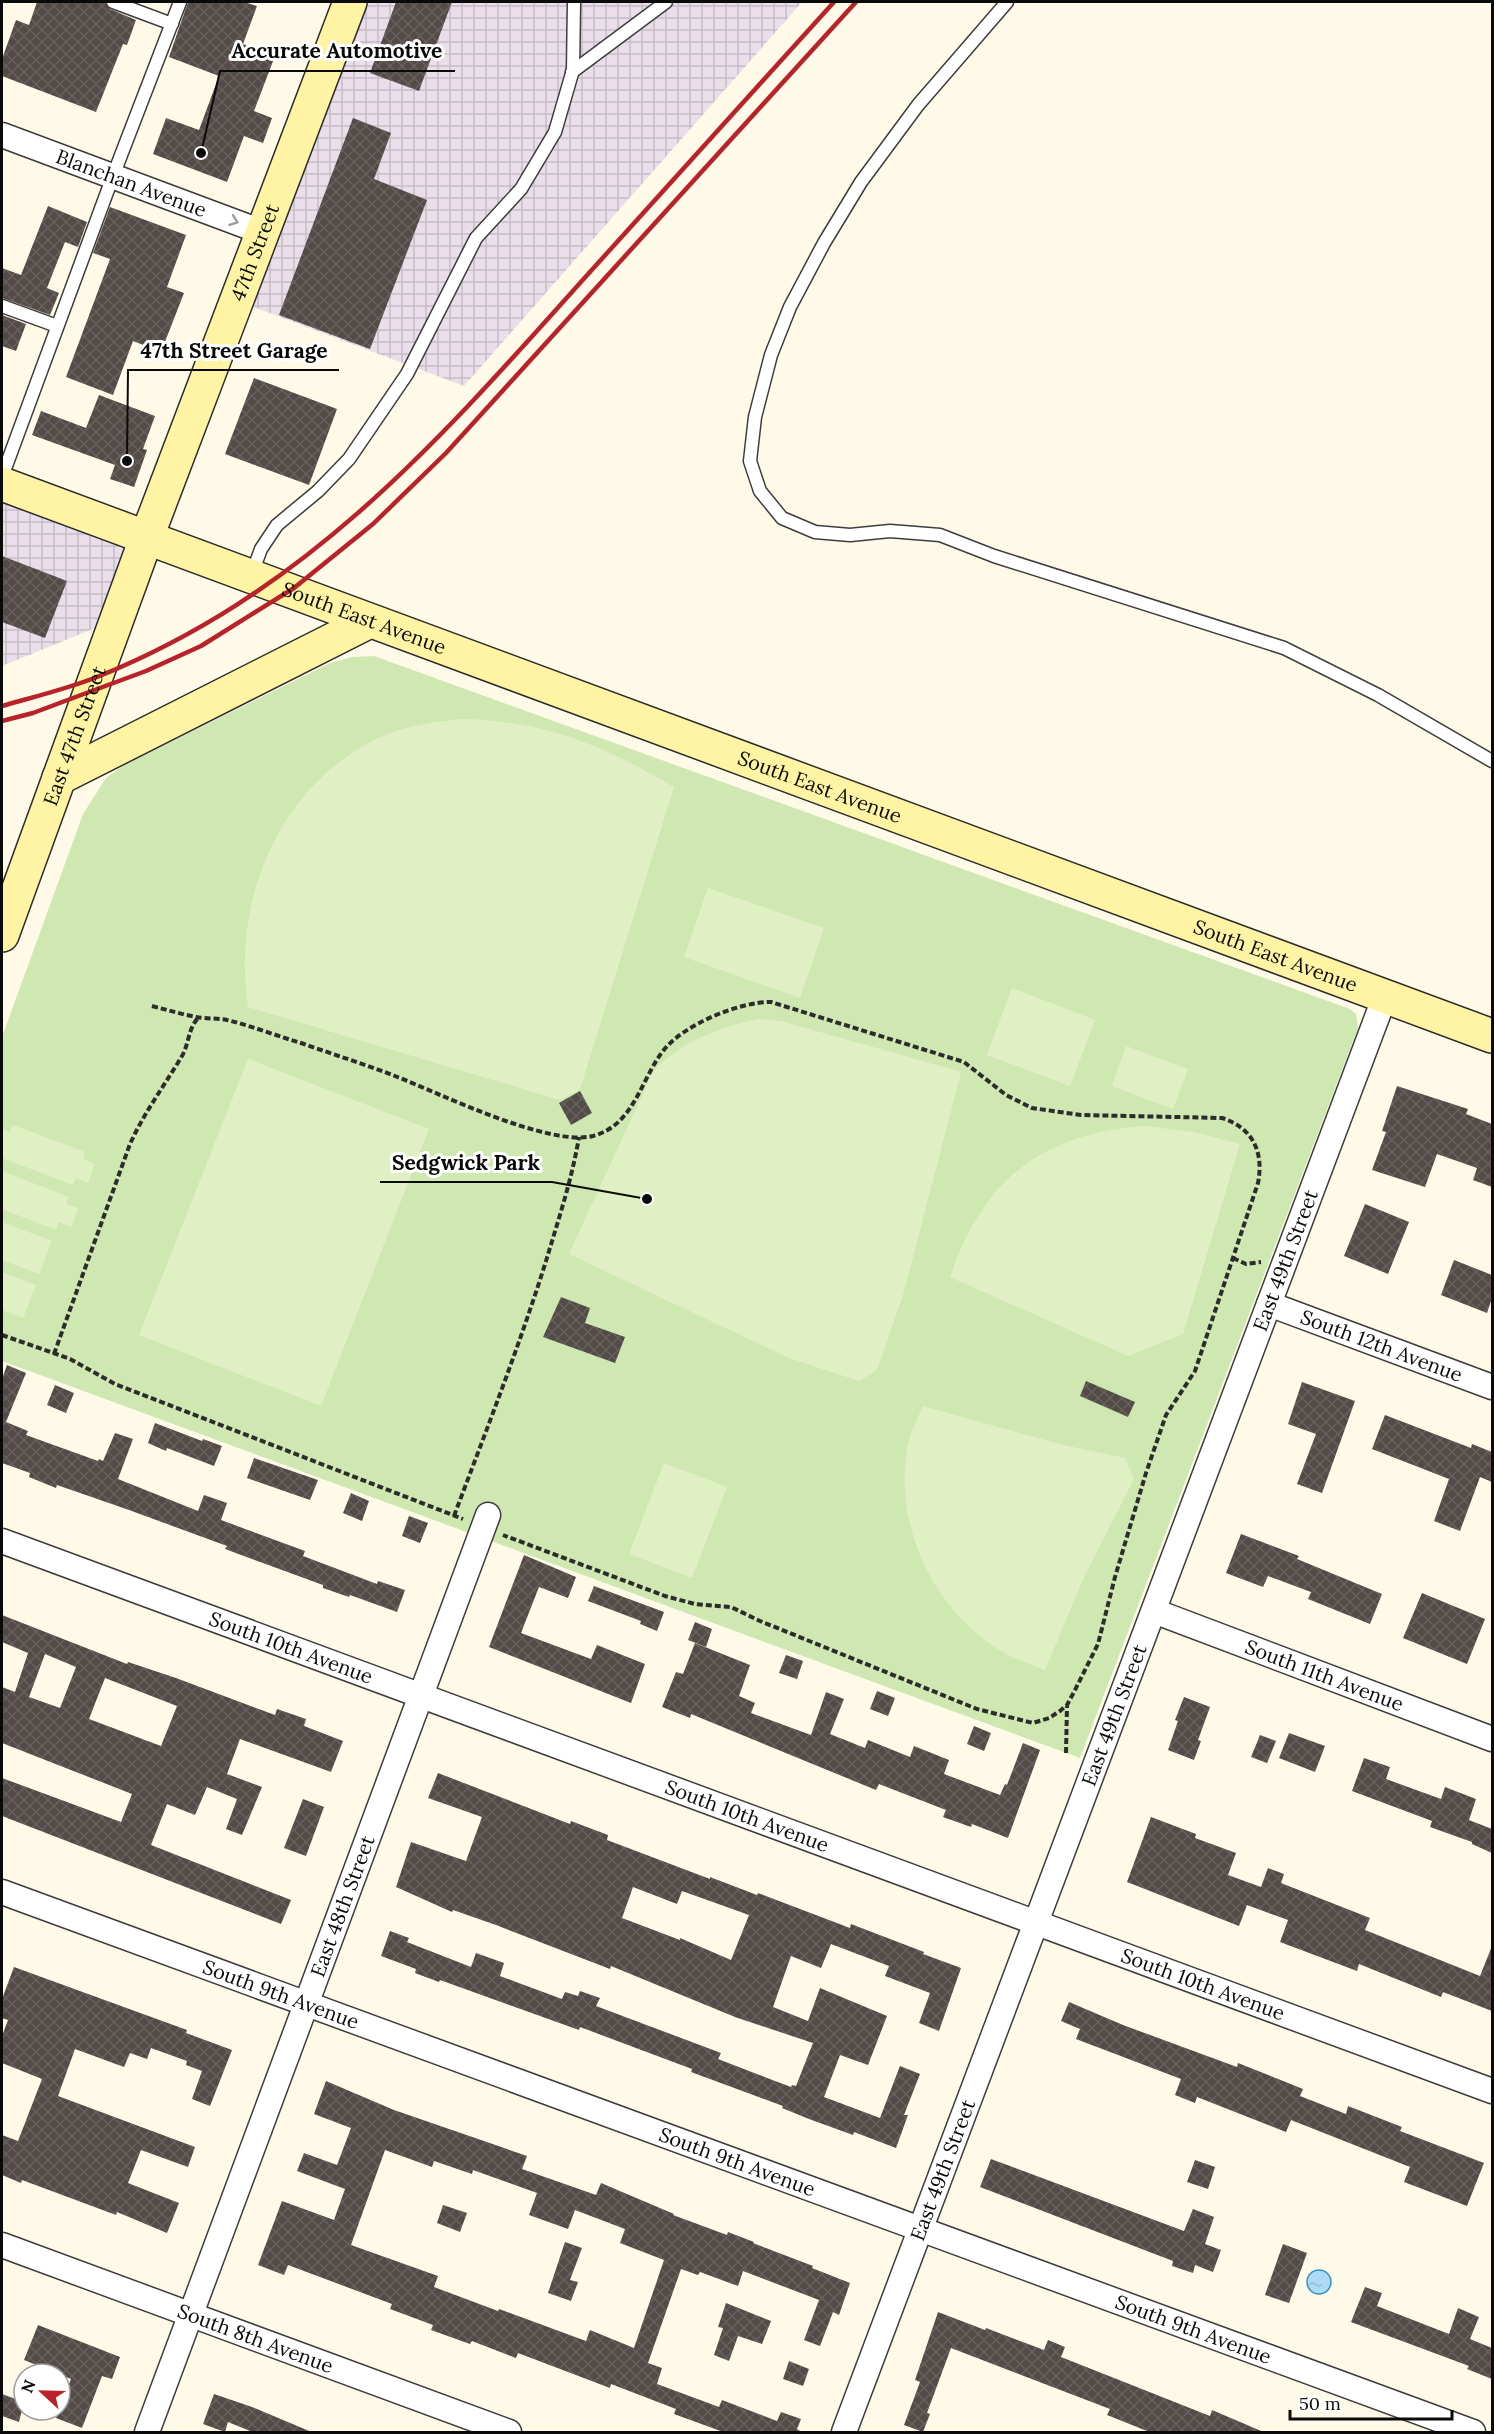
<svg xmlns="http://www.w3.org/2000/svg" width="1494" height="2434" font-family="Lora,serif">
<defs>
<pattern id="industrial-grid" width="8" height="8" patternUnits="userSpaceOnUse" patternTransform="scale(1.5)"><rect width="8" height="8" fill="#e9deea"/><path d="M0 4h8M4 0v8" fill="none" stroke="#c6bdc7"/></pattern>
<pattern id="water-ripples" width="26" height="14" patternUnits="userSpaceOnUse" patternTransform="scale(1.5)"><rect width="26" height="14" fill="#acdbf6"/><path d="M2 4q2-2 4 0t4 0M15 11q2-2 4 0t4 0" fill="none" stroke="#93bbd2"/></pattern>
<pattern id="building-cross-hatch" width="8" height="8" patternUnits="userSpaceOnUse" patternTransform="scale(1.5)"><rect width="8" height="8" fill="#534b47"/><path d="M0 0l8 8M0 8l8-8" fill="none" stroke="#67605d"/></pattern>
</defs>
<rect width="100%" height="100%" fill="#fffae8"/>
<g fill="url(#industrial-grid)">
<polygon points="364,2 802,2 464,386 245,304"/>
<polygon points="2,489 141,541 110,622 2,666"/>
</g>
<polygon fill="#cfe8b2" points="374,656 1350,1009 1356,1014 1358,1028 1080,1758 2,1361 2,1037 83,814 106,778 123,766 330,663 352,657"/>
<g fill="#e1f0c4">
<path d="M463,719c83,2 141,27 211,68l-94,302 -20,11 -312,-93c-16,-105 29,-217 126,-267 28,-14 59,-18 89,-21z"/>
<polygon points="708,888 824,928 800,998 684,957"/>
<polygon points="1012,988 1095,1020 1070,1086 987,1055"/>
<path d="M758,1019l23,2 180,51 -57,220 -27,78 -18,11 -70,-23 -220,-104 84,-182c26,-30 67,-45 105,-53z"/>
<polygon points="1126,1046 1188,1069 1173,1109 1112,1086"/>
<polygon points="248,1059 429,1129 321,1406 139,1335"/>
<polygon points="13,1125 85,1152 83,1159 95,1164 88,1183 76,1178 73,1185 2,1158 3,1151 2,1150 2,1129 10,1132"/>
<path d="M1146,1126l47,6 47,12 -57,190 -55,22 -178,-79c33,-98 93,-144 196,-151z"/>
<polygon points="2,1171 69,1197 66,1204 78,1208 72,1227 59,1222 56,1230 2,1209"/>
<polygon points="2,1222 52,1241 39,1274 2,1260"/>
<polygon points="2,1272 36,1285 23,1318 2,1310"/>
<path d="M923,1406l140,39 62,13 9,21 -50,98 -39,93c-14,-6 -30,-10 -42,-18 -72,-42 -114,-135 -93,-216 3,-10 9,-20 13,-30z"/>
<polygon points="664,1463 727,1487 692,1578 629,1554"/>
</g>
<circle fill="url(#water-ripples)" stroke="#3391ce" stroke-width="1.5" cx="1319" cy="2282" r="12"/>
<g fill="url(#building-cross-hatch)" fill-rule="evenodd">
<polygon points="37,2 105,2 110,9 136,20 127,45 123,44 96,112 2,76 2,59 16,20 29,25"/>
<polygon points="188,2 244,2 257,6 243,44 275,56 254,111 272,118 263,143 244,136 227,182 153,154 166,118 199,130 219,76 169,57"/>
<polygon points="396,2 452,2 419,91 370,73"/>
<polygon points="353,118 391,133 374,179 427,200 370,349 279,315"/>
<polygon points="48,206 87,222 78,247 65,242 47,288 59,293 50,315 2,298 2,268 21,275"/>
<polygon points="110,207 186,235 167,287 184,293 161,352 133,341 113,395 66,377 110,259 93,253"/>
<polygon points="2,315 26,324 16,351 2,346"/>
<polygon points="254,378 337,409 309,485 225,454"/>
<polygon points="99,395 155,416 143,449 147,450 134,487 110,479 115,465 32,435 41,411 86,428"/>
<polygon points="2,556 67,581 45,638 2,622"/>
<polygon points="1397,1086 1468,1109 1466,1114 1492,1124 1492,1187 1473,1180 1477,1168 1437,1154 1425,1187 1372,1170 1386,1132 1382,1131"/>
<polygon points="580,1091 592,1113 571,1125 559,1103"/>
<polygon points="1365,1204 1409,1222 1388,1274 1344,1256"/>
<polygon points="1454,1260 1492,1275 1492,1298 1487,1313 1441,1295"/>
<polygon points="561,1297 590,1308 585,1323 625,1337 615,1363 543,1337"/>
<polygon points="7,1365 26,1373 6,1422 28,1431 26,1435 98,1461 99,1459 103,1461 115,1433 133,1439 118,1479 198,1511 204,1495 227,1503 221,1520 305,1551 303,1556 377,1584 378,1581 405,1590 397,1612 350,1595 349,1597 323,1588 323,1585 225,1549 227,1546 129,1510 57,1485 56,1488 29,1477 30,1473 2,1463 2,1379"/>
<polygon points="1086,1381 1135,1402 1128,1417 1080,1396"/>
<polygon points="1302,1382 1355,1401 1322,1493 1297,1484 1316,1434 1288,1424"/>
<polygon points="55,1385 74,1393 66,1413 47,1405"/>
<polygon points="1385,1415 1471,1448 1472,1444 1492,1452 1492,1482 1480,1477 1460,1531 1434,1521 1449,1479 1372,1449"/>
<polygon points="155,1423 202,1441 203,1439 222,1446 214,1466 167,1448 166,1451 148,1443"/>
<polygon points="254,1458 318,1480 310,1500 247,1478"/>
<polygon points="351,1493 369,1501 362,1521 343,1513"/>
<polygon points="409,1516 428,1523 420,1543 402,1536"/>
<polygon points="1241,1534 1299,1556 1297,1559 1382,1594 1370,1624 1308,1599 1311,1592 1268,1576 1263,1587 1226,1573"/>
<polygon points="524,1555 576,1577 568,1598 539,1587 521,1633 591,1659 597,1645 645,1664 631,1703 489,1647"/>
<polygon points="594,1586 664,1612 657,1631 640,1624 641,1621 588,1601"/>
<polygon points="1422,1593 1485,1619 1467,1664 1403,1638"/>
<path d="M2,1615l125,49 1,-2 48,16 99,37 2,-6 29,10 -2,7 39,15 -12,31 -91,-33 -13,35 35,13 -20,48 -16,-6 11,-30 -30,-12 -12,28 -28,-11 -16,41 140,55 -10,24 -279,-108v-38l119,44 11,-28 -130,-51v-56l13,5 13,-39 -26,-11zM45,1654l31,13 -16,41 -31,-11zM105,1678l72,28 -16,40 -72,-27z"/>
<polygon points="695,1622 712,1629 706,1647 688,1640"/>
<polygon points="695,1643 750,1665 739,1696 755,1703 751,1713 811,1735 826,1692 844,1699 830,1734 865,1748 868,1740 910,1757 914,1746 949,1760 944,1774 1000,1795 1005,1784 1007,1785 1023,1743 1040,1750 1008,1838 972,1824 971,1827 943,1817 946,1810 879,1784 876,1790 691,1714 690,1718 662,1707 676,1672 683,1674"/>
<polygon points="786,1655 803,1661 797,1679 779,1673"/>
<polygon points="877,1691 895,1698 888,1716 870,1709"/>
<polygon points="1184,1697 1210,1707 1198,1740 1201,1741 1194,1760 1168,1750 1178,1721 1175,1720"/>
<polygon points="974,1726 991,1733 984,1751 967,1744"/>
<polygon points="1289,1733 1325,1746 1315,1772 1279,1758"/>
<polygon points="1260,1735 1276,1741 1267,1763 1251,1757"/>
<polygon points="1364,1758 1390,1767 1386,1779 1441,1799 1445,1787 1476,1799 1469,1820 1492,1829 1492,1853 1472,1844 1472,1842 1430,1827 1432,1821 1352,1791"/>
<path d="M438,1773l132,51 1,-3 37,14 -1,5 103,39v-2l47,18 1,-2 92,35 1,-4 73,28 -1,2 38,14 -22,63 -20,-8 11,-30 -45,-17 4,-10 -58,-22 -10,24 -30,-12 -18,51 35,14 12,-33 67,28 -19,49 -28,-10 -16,42 56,21 20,-52 20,8 -16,41h4l-12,33 -42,-16 -1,3 -44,-16 -27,-11 1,-2 -92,-34 1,-3 -112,-42 -1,3 -139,-50 -1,2 -24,-9 1,-4 -35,-13 9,-25 19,7 -2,4 64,25 5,-14 28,10 -4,13 62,23 3,-7 13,4 2,-5 20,7 -4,8 125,47 -3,6 73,28 1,-2 4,1 17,-43 -78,-26 -124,-51 -1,3 -114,-44 -43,-15 -1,2 -56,-25 15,-45 55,19 16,-44 -54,-19zM633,1887l44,17 5,-13 67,24 -18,45 -51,-22v2l-58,-22z"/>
<polygon points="303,1799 324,1807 306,1856 284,1848"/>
<polygon points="1151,1817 1196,1834 1195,1838 1236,1853 1228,1875 1261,1887 1268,1868 1284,1874 1281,1883 1370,1918 1365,1930 1480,1976 1492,1946 1492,2011 1443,1992 1441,1997 1359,1964 1357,1971 1280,1942 1288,1920 1247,1905 1239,1926 1127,1882"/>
<polygon points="14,1967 187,2030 186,2033 232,2050 210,2106 192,2099 202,2071 186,2065 187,2061 151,2048 147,2059 130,2053 124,2067 75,2049 58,2096 195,2147 188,2167 141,2150 128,2183 179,2203 167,2233 117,2212 116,2215 22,2180 21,2183 2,2175 2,2135 18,2141 42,2079 2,2063 2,2036 8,2020 2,2018 2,1999"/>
<polygon points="1069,2002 1123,2025 1237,2067 1238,2063 1303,2089 1300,2096 1346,2114 1348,2106 1402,2127 1400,2131 1484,2163 1467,2206 1404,2182 1410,2167 1291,2120 1286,2132 1197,2097 1195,2103 1175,2095 1181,2079 1076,2039 1080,2029 1061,2021"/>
<path d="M326,2081l68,29 133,46 -5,13 74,26 5,-12 73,31 -1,1 54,20 1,-3 26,10 -1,1 60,23 -1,2 38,15 -11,32 -6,-3 -13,34 -16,-6 15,-40 -76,-29 -5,15 -38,-14 -2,3 -17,-6 -33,94 14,5 -5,16 62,23 3,-7 55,21 4,-9 20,7 -4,10 6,4h-77l-52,-19 2,-5 -65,-25 -1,4 -92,-35 -2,5 -44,-17 -2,3 -39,-14 2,-5 -43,-16 2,-5 -104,-39 -4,10 -26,-10 24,-64 52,19 11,-31 -48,-18 7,-18 33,12 14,-37 -37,-14zM385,2150l47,17 2,-6 38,13 1,-4 64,23 -8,22 39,14 7,-19 50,19 -5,14 44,17 -30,88 -44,-18 -4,11 -87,-32 -1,2 -64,-24 4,-11 -87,-31z"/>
<polygon points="991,2159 1184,2231 1193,2209 1214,2217 1205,2244 1221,2250 1213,2272 1195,2265 1193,2273 1172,2266 1173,2261 980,2187"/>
<polygon points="1195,2160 1215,2167 1208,2189 1187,2182"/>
<polygon points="443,2205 467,2213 460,2232 437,2223"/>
<polygon points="565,2242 582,2248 570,2280 578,2282 571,2301 548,2293"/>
<polygon points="1283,2244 1307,2253 1289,2303 1265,2295"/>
<polygon points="1365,2287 1382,2293 1377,2306 1449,2334 1458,2308 1479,2317 1470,2339 1492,2348 1492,2379 1467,2369 1469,2366 1351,2322"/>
<polygon points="726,2303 771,2321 762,2344 738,2336 729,2361 714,2355 723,2328 718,2327"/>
<polygon points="938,2312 985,2330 986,2328 1044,2350 1048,2340 1065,2347 1061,2357 1210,2416 1212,2410 1266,2433 1152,2433 1107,2415 1110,2409 951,2348 927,2413 930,2414 923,2432 904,2425 920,2382 915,2380"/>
<polygon points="38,2325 120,2357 112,2379 102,2376 82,2428 56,2418 71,2379 24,2360"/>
<polygon points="789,2361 809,2369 803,2386 783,2379"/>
<polygon points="2,2394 24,2402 19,2422 2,2416"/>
<polygon points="214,2394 252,2407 314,2433 255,2433 228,2422 225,2432 203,2424"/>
</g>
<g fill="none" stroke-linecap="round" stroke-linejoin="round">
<g stroke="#3d3d3d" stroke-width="15">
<g id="service">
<polyline points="113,2 172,24"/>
<polyline points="1007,2 918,105 861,182 824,243 790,307 771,355 755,417 750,461 760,491 782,518 815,532 850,535 890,531 940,535 994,556 1284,648 1378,695 1492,761"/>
<polyline points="572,72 666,2"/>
<polyline points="2,306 57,326"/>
<polyline points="2,477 113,176 180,2"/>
<polyline points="251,576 261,549 277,525 318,491 349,459 407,374 476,238 521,189 555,132 573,70 574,2"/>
</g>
</g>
<g stroke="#3d3d3d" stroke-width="27">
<g id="minor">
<path id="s1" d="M2,135l260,97"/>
<path id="s2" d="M1269,1304l223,83"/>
<path id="s3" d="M2,1541l1490,550"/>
<path id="s4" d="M1154,1611l338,128"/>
<path id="s5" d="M2,1892l1471,540"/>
<path id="s6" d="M2,2245l507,187"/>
<path id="s7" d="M147,2432l341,-917"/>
<path id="s8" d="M844,2432l541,-1436"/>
</g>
</g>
<g stroke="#2c2c2c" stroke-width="36">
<g id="secondary">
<path id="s9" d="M2,484l1490,552"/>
<polyline points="59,778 370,621"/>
<path id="s10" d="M2,935l144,-396 204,-537"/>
</g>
</g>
<g stroke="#2c2c2c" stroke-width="4" stroke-dasharray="6 3" stroke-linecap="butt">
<path d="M152,1006c15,4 29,8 44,11 10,2 21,1 31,3 25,6 50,16 74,23 31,11 63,21 94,33 44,17 153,71 198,60 41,-11 47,-55 70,-85 20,-26 75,-49 108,-49l193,60 42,33 26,13 49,7 141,3c31,10 42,34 36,65l-63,188 -29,44 -20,58 -31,104 -17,67 -24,48 -7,13 -7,6 -11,7 -16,5 -56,-14 -217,-88 -29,-14 -36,-3 -30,-8 -162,-61"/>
<polyline points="1233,1258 1246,1264 1261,1262"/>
<polyline points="2,1335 70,1359 115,1384 463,1519"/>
<path d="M54,1354l76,-210c14,-31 34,-58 52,-88 7,-12 6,-27 16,-38"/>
<path d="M454,1516c32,-85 65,-169 92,-255 12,-40 26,-82 33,-124"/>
<polyline points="1066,1753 1067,1706"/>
</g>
<use href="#service" stroke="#fff" stroke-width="12"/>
<use href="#minor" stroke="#fff" stroke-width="24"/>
<use href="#secondary" stroke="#fff4a3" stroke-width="33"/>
<g stroke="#ba222a" stroke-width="4.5">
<path d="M2,706c31,-9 65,-17 95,-29 208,-84 338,-232 483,-394 85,-94 169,-188 254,-281"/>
<polyline points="2,721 33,713 81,695 146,671 201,646 294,588 373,524 446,453 856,2"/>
</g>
</g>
<defs><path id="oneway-chevron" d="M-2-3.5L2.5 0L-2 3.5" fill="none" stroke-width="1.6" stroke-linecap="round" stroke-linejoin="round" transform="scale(1.5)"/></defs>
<use stroke="#9d9d9d" href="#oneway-chevron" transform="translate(234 221) rotate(20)"/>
<g text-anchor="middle" stroke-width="6" stroke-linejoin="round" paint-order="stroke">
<g font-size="20" fill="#0a0a0a" stroke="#fff">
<text dy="7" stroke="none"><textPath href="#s1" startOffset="138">Blanchan Avenue</textPath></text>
<text dy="7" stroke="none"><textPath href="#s10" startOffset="728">47th Street</textPath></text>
<text dy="7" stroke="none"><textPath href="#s9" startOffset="386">South East Avenue</textPath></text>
<text dy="7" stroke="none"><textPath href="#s10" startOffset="212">East 47th Street</textPath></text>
<text dy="7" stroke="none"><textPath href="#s9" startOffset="872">South East Avenue</textPath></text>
<text dy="7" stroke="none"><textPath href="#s9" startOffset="1358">South East Avenue</textPath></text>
<text dy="7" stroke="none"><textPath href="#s8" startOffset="1252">East 49th Street</textPath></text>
<text dy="7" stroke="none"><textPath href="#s2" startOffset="120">South 12th Avenue</textPath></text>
<text dy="7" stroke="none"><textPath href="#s3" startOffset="308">South 10th Avenue</textPath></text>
<text dy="7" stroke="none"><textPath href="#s4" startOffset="182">South 11th Avenue</textPath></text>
<text dy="7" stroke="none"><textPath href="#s8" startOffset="766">East 49th Street</textPath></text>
<text dy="7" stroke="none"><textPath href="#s3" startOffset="794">South 10th Avenue</textPath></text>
<text dy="7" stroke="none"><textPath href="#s7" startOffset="561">East 48th Street</textPath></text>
<text dy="7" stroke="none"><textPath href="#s3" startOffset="1280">South 10th Avenue</textPath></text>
<text dy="7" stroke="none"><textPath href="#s5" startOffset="297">South 9th Avenue</textPath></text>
<text dy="7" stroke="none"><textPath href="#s5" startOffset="783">South 9th Avenue</textPath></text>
<text dy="7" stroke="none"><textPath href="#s8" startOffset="280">East 49th Street</textPath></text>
<text dy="7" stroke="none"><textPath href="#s5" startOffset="1269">South 9th Avenue</textPath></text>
<text dy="7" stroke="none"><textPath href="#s6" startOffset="270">South 8th Avenue</textPath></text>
</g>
</g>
<path fill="none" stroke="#0a0a0a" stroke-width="2" d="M201 153L220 71H455M127 461L128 370H339M647 1199L552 1182H380"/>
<g fill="#0a0a0a" stroke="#fff" stroke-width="2">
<circle cx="201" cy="153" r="6"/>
<circle cx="127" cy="461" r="6"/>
<circle cx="647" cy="1199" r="6"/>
</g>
<g font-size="21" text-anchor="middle" font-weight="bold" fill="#0a0a0a" stroke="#fff" stroke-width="6" stroke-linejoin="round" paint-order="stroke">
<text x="337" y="58">Accurate Automotive</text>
<text x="234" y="358">47th Street Garage</text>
<text x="466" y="1170">Sedgwick Park</text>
</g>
<rect width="1494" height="2434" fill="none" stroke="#0a0a0a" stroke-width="6"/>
<g transform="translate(42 2392) rotate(292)"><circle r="28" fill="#ffffff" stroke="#9d9d9d" stroke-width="1.5"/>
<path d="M0-4.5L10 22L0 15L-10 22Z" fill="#ba222a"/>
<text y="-9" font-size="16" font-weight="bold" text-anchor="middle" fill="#0a0a0a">N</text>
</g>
<path d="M1290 2410v9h162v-9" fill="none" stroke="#0a0a0a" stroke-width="3"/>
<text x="1299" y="2410" font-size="18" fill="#0a0a0a" stroke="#ffffff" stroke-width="4.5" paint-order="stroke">50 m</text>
</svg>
